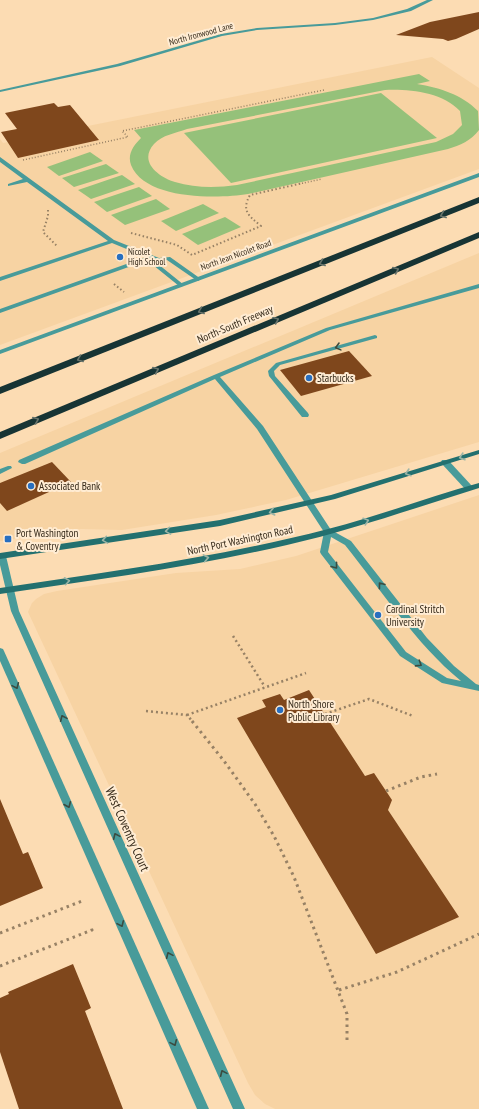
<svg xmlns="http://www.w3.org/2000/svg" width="479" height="1109" font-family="'PT Sans Narrow',sans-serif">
<rect width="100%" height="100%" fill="#fcdcb3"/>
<g fill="#f7d3a3">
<polygon points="432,57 479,88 479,169 0,345 0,139 3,143"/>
<polygon points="479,253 479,442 286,500 216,515 122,530 81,529 0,541 0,453"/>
<polygon points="479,495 479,1109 275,1109 265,1104 255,1095 248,1083 28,612 32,603 36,599 44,594 57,591 176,573 240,569 296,556"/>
</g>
<g fill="#95c17a" fill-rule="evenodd">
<path d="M419,74l11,7 -13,3c23,4 44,10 61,27l1,19c-8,11 -19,15 -31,19l-200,45c-31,5 -103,6 -117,-29 -4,-11 3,-20 10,-27l-7,-8zM385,90c25,-1 57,2 75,21l2,14 -9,9 -17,8 -199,43c-21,3 -42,3 -62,-3 -16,-5 -37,-20 -21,-38 8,-9 22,-11 33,-15z"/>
<polygon points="381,93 437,138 231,183 184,133"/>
<polygon points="90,152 103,161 59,176 47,167"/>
<polygon points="106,164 119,173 74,187 62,178"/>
<polygon points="122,175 135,184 91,199 78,190"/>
<polygon points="139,187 152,196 107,212 94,202"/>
<polygon points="156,199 170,209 125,225 111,215"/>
<polygon points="203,204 219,213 176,231 161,221"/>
<polygon points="225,217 241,227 198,245 182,234"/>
</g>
<g fill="#7f471c">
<polygon points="479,12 479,29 456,39 448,41 443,39 396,35 430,22"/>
<polygon points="54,103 58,107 70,105 99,140 18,158 1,132 17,129 5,113"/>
<polygon points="349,351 372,376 301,396 280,370"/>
<polygon points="52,462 71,482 7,511 0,503 0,483"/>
<polygon points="309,690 365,776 374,773 392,800 388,810 459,917 376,954 237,718 266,707 262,700 280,694 284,700"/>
<polygon points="0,799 23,854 28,852 43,888 0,906"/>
<polygon points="73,964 91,1008 85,1011 123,1109 19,1109 0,1052 0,998 9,994 8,992"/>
</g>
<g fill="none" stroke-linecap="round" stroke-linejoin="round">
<g stroke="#978165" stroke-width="1.5" stroke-dasharray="1 2" stroke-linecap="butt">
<polyline points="23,160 128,137 122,131 324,90"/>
<polyline points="299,184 322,179"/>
</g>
<g stroke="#978165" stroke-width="2" stroke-dasharray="1.5 2.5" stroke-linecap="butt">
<polyline points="48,210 48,216 43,232 57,246"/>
<path d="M131,233l46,12 15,10 69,-29c-12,-10 -20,-15 -11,-31l53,-12"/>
<polyline points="114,284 124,292"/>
</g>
<g stroke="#978165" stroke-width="2.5" stroke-dasharray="2 3" stroke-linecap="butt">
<polyline points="233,636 265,687"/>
<polyline points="146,711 187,715 193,722"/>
<polyline points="325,714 369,699 413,716"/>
<polyline points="187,715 306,673"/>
</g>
<g stroke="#978165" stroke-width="3" stroke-dasharray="2.5 4" stroke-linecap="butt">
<polyline points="192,721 224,761 255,804 274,836 294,877 347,1014 347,1042"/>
<polyline points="386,791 421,777 437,774"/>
<polyline points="0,933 82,901"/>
<polyline points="0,966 92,930 91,928"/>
<polyline points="339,990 397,972 479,934"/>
</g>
<g fill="#489b9a" fill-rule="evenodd">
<polygon points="0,157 114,240 159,258 170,257 201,279 198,281 196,280 167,260 160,261 158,264 184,285 181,287 179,286 153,265 152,264 154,261 151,259 0,313 0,309 146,257 112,243 0,281 0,277 108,241 27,182 8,186 8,184 23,179 0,162"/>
<path d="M479,284v4l-149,42 -110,47 43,49 68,104 20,11 76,97 27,28 22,18 3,1v6l-37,-8 -42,-27 -79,-102 -1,-2 4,-20 -67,-103 -42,-50 -190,85h-3l-4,-2 1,-2 195,-85 112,-47zM331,537l14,8c36,45 71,99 116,136l-14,-3 -41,-26 -78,-100z"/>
<polygon points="375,335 377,336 377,338 280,365 274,371 275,376 308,413 309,415 308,417 302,417 269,376 268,371 276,363"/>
<polygon points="442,460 448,460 472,486 473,488 472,490 466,490 442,464 441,462"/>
<polygon points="8,466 11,466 12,468 0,474 0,469"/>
</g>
<g fill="#489b9a" fill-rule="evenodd">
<polygon points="427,0 433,0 411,11 373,20 335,25 257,30 222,36 120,66 0,92 0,90 117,64 221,34 257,28 335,23 373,18 407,9"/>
<polygon points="479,173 479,177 0,354 0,350"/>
<polygon points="2,553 6,556 19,611 245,1109 233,1109 11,611 0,565 0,554"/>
<polygon points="0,648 3,649 4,651 209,1109 197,1109 0,661"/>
</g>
<g fill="#23706f" fill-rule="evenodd">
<polygon points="479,450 479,454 335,499 220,526 0,559 0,553 220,520 331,495"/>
<path d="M479,483v5c-64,20 -127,42 -192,57 -95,22 -191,35 -287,49v-6c110,-16 220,-31 328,-59 51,-13 100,-32 151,-46z"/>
</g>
<g fill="#173434" fill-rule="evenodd">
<polygon points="479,197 479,203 0,394 0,387"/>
<polygon points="479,232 479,238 0,439 0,432"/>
</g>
</g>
<defs><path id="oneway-chevron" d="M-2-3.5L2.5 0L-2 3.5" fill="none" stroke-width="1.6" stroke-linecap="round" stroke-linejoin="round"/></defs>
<g stroke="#68746c">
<use href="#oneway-chevron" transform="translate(443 215) rotate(158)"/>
<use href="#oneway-chevron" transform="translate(322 263) rotate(158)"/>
<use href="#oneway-chevron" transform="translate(396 270) rotate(-23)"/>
<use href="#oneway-chevron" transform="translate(201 311) rotate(158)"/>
<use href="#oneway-chevron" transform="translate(276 320) rotate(-23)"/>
<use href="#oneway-chevron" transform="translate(80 359) rotate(158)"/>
<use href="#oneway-chevron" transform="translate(156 370) rotate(-23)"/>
<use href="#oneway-chevron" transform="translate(36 420) rotate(-23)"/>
</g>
<g stroke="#3b4c40">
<use href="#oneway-chevron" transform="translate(338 347) rotate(165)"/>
<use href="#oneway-chevron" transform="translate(335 566) rotate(52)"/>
<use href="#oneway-chevron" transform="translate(381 585) rotate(-128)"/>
<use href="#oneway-chevron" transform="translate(419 664) rotate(32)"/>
<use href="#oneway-chevron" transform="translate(16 686) rotate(66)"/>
<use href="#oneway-chevron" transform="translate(63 718) rotate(-114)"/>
<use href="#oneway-chevron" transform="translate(68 805) rotate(67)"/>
<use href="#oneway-chevron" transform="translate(116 836) rotate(-114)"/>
<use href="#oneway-chevron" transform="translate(121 924) rotate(66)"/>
<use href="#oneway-chevron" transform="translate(169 955) rotate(-114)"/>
<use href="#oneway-chevron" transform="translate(174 1043) rotate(66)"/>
<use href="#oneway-chevron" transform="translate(223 1073) rotate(-114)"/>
</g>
<g stroke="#9cb4a6">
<use href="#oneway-chevron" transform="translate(462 457) rotate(163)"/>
<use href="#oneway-chevron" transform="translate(408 473) rotate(163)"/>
<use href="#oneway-chevron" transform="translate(272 512) rotate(167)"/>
<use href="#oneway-chevron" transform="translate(366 521) rotate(-18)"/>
<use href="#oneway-chevron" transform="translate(168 531) rotate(171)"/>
<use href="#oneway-chevron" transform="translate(105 540) rotate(171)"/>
<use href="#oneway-chevron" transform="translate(206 558) rotate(-11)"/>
<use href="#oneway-chevron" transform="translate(67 581) rotate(-8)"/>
</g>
<g fill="#286fc0" stroke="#ffecd3" stroke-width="1.5">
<circle cx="120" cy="257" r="4"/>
<circle cx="309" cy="378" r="4"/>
<circle cx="31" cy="486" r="4"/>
<rect x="4" y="535" width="8" height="8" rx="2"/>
<circle cx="378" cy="615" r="4"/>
<circle cx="280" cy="710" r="4"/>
</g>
<g text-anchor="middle" stroke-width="4" stroke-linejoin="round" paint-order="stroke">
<g font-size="9" fill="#362a1a" stroke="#ffecd3">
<text transform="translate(201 34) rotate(-15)" y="3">North Ironwood Lane</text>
<text transform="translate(236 255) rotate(-20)" y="3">North Jean Nicolet Road</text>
</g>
<g font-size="9" fill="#362a1a" stroke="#ffecd3" text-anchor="start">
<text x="128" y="255">Nicolet<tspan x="128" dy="10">High School</tspan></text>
</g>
<g font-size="11" fill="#362a1a" stroke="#ffecd3">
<text transform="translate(235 324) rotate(-23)" y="4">North-South Freeway</text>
<text transform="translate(240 540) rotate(-12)" y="4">North Port Washington Road</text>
</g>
<g font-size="11" fill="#362a1a" stroke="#ffecd3" text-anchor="start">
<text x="317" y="382">Starbucks</text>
<text x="39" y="490">Associated Bank</text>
<text x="16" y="537">Port Washington<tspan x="16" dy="13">&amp; Coventry</tspan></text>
<text x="386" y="613">Cardinal Stritch<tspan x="386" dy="13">University</tspan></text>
<text x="288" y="708">North Shore<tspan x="288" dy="13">Public Library</tspan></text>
</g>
<g font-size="13" fill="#362a1a" stroke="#ffecd3">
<text transform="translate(128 829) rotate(66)" y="5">West Coventry Court</text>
</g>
</g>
</svg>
